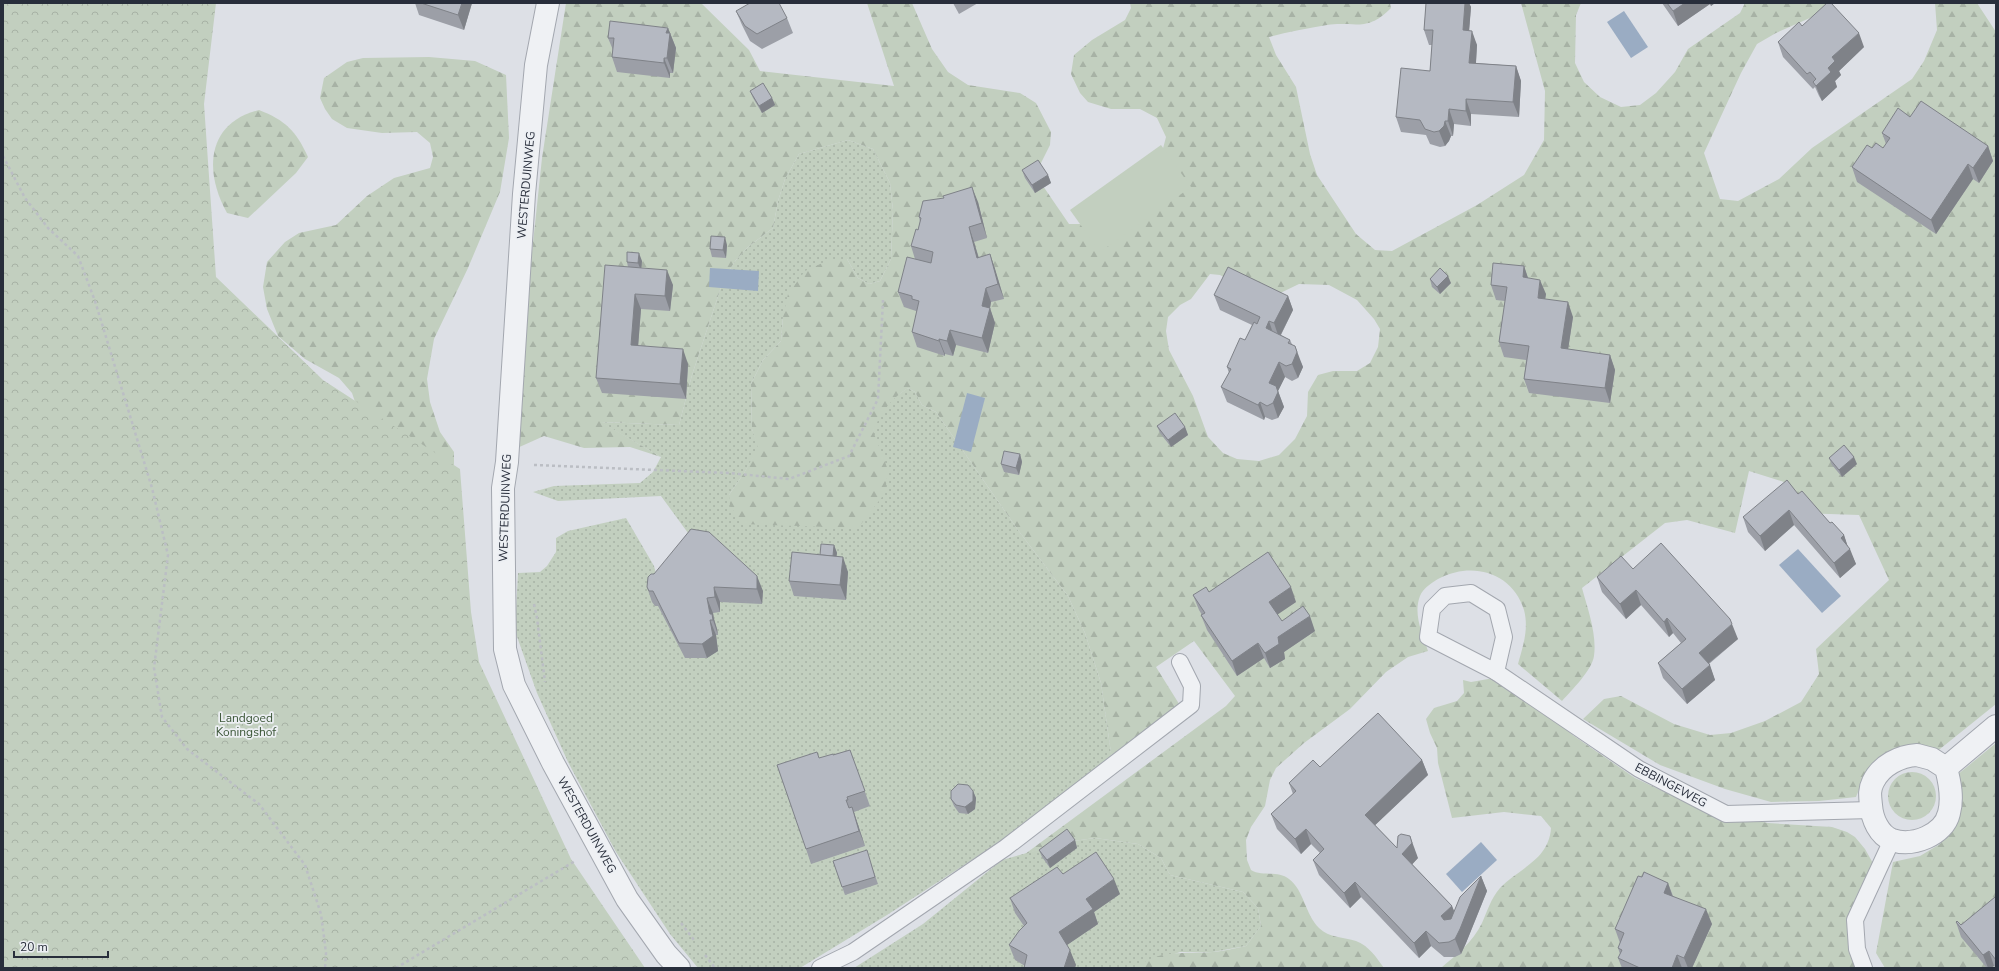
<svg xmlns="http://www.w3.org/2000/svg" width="1999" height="971" font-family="'Nunito Sans',sans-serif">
<defs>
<pattern id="grass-dots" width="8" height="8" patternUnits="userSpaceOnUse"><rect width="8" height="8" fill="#c2cfbf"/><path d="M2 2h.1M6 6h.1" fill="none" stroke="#a7b2a5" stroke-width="1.8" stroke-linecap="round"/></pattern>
<pattern id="forest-firs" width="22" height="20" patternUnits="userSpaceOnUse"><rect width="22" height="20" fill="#c2cfbf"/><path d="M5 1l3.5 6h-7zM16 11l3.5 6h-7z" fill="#a7b2a5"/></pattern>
<pattern id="park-crowns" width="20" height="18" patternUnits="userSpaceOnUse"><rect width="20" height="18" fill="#c2cfbf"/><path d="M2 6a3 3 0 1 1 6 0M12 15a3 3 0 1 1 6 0" fill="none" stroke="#a7b2a5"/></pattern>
</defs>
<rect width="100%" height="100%" fill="#dde0e6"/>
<g fill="url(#grass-dots)">
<path d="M848,140l25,9 17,34 3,27 -2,49 -11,22 -11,3 -11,-6 -11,-19 -64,58 -2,24 -18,19 -12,24 1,45 7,19 -15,25 -15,22 149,-49c-1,-4 -5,-10 -5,-15 1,-17 22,-35 35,-43l7,4 7,13 14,7 82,118 50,66 17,37 16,50 11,77 -123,89 -102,66 -87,53h-102l-28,-34 -54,-82 -48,-90 -31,-69 -22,-62 3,-58 22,-1 7,-6 9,-14v-14l12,-7 58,-13 28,48 6,23 36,-45 -35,-48 -103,5 -25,-9 21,-6 86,-3 13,-11 8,-15 -61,-35 79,3 13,-50 32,-97 12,-18 12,-13 25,-19 5,-27 7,-22 14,-25z"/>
<polygon points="1095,838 1138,844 1161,858 1170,875 1243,892 1258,908 1261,926 1246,946 1213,952 1180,952 1136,968 854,968 923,924 1002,860 1066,842"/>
</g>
<g fill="url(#forest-firs)" fill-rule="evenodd">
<path d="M566,3h135l48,47 11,21 134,15 -27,-83h45l20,46 16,23 20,13 52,8 16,10 15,29 -1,13 -10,20 3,21 26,38h14l77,-64 6,-23 -9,-19 -17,-9h-29l-23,-7 -8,-9 -9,-19 3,-19 18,-15 33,-20 6,-12 -1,-5h260l1,5c-24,25 -37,13 -64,17 -19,3 -40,7 -58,12l7,18 20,32 14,67 7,21 39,59 19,16 17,1 85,-46 47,-30 20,-35 1,-49 -24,-88h60l-5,12 -1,48 9,19 16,15 21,10 19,-2 16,-12 19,-21 13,-23 52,-36 5,-10h90l-16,11 -43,19 -19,11 -16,29 -37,80 16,46 18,2 41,-22 33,-31 100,-69 12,-18 13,-31 -2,-27h42l19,29v672l-66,53 -66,20 -8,20 -37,4 -48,1 -46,-13 -65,-24 -77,-46 21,-20 17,-3 53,28 36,11 21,-2 34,-12 36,-19 18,-28 -3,-25 73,-69 -30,-65 -60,-2 -15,-31 -35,-11 -14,62 -48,-13 -22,3 -83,65c6,22 15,46 12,68 -2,14 -22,34 -32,45l-44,-37c5,-18 11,-35 6,-54 -11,-37 -51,-49 -84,-32 -6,3 -17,10 -20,18 -7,18 2,37 8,55l-20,6 -22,15 -36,37 -46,34 -28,25 -6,12 -5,26 -14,21 -5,13 1,20 4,10c11,7 27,0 38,9 15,11 16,35 30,49 10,10 25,9 37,13 12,4 21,17 28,27h-248c21,-19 50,-14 77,-16 11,-1 22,-4 33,-6l15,-20 -3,-18 -15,-16 -73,-17 -9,-17 -23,-14 -43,-6 -29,4 -41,12 201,-148 9,-10 -41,-55 -38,26 25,40 -69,53 -11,-77 -16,-50 -17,-37 -50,-66 -82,-118 -14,-7 -7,-13 -7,-4c-18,12 -27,24 -35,43l15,39 -3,23 -27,35 -115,-4 -13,-18 -1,-11 15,-22 14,-25 -6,-19 -1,-45 12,-24 18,-19 2,-24 5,-23 17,-23 26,-12h16l11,19 11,6 11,-3 11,-22 2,-49 -3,-27 -17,-34 -25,-9 -49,14 -14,25 -7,22 -5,27 -25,19 -12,13 -12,18 -32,97 -13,50 -78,-3 60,35 -31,-10 -46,1 -40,-12 -29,13 9,-121 18,-170zM1210,274l10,1 46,25 33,-16 30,1 28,15 17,19 6,10 -2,18 -8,16 -13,8h-24l-15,4 -10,17 -1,24 -12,23 -16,16 -20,6 -22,-2 -14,-6 -15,-16 -15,-41 -24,-46 -3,-19 2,-14 12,-12 11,-6z"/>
<polygon points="429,57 475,61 506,75 509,138 500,192 468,268 434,339 427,379 430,402 440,432 454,452 454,472 370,446 352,393 339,378 305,359 278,336 267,309 263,287 267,262 285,242 299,233 336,225 367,196 394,178 430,168 433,157 430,143 417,132 382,133 347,128 332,119 325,109 320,98 324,78 347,62 363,58"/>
<path d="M259,110c26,10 37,21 49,47l-12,16 -48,45 -21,-5c-23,-41 -21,-90 32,-103z"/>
<path d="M1494,678l31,18 49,40 61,42 66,31 67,14 64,4 15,5 8,5 10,12 9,16 -23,90 4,13h-414c15,-13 32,-26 41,-45 5,-11 9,-25 18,-35 19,-20 49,-28 51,-60l-10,-12 -37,-4 -52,6 -14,-55 -1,-15 -7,-15 -4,-14 8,-11 23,-7 7,-8 -1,-13 8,2z"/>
<polygon points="1996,743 1996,968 1885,968 1876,953 1893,862 1920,856 1940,844 1953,825 1957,775"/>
<circle cx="1912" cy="796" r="24"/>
</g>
<polygon fill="url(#park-crowns)" points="3,3 216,3 204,104 216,277 323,380 460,469 471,612 479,662 571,859 645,968 3,968"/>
<polygon fill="#c2cfbf" points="1161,145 1191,187 1100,252 1070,210"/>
<g fill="#9aacc3">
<polygon points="1624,11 1648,47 1631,58 1607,22"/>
<polygon points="710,268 759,271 758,291 709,287"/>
<polygon points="967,393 985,398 971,452 953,447"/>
<polygon points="1798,549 1841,596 1822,613 1779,565"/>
<polygon points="1481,842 1497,860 1462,892 1446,874"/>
</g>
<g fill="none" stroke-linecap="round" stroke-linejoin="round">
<g stroke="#a3a7af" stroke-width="18">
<g id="service">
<polygon points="1471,593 1497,609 1504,637 1496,672 1428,637 1432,609 1445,596"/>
<polyline points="1496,672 1639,769 1726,814 1871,810"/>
<polyline points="820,968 853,952 1005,848 1191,705 1192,686 1180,662"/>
<polyline points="1864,968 1857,949 1855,920 1892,840"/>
</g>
</g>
<g stroke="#a3a7af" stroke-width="24">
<g id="minor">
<polyline points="548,3 536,65 524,194 507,462 503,488 505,649 514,685 553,763 627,899 666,954 679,968"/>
<path d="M1917,755l15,4 14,9c4,15 7,30 3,45 -5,22 -36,34 -57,27 -13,-5 -20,-21 -21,-35 -1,-9 -2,-15 2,-23 8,-17 27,-26 44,-27z"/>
<polyline points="1946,768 1996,726"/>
</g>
</g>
<g stroke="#bbbec4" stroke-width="2.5" stroke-dasharray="3 3" stroke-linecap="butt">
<polyline points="3,156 25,198 48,228 78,256 95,301 152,488 168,555 154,668 162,717 187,749 259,804 305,865 321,914 326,953 325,968"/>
<polyline points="534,465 729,473 789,479 849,456 878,399 883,300"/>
<polyline points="534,604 537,618 545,682"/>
<polyline points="681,923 694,940"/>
<polyline points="705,955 715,968"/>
<polyline points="396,968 575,861"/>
</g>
<use href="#service" stroke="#eff1f4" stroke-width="16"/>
<use href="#minor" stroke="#eff1f4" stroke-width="22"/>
</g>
<g fill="#9c9fa7">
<polygon points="415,3 472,3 464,30 419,15"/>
<polygon points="953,3 978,3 959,14"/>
<polygon points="1426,3 1469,3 1471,7 1469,30 1477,45 1476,63 1516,66 1521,81 1519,117 1471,114 1471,126 1454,124 1453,136 1451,136 1449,141 1445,146 1440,147 1430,144 1426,135 1401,132 1396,117 1430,71 1432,45 1429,45 1424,30"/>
<polygon points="1662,3 1715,3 1711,6 1710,4 1678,26"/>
<polygon points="736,11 787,18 793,33 762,49 750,41 742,25"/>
<polygon points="1802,26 1864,47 1839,71 1841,75 1835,81 1837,87 1822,101 1819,96 1815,87 1813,89 1783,57 1778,42"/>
<polygon points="668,28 676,48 673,73 670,73 670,78 617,72 612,57 613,50 608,38"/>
<polygon points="750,91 772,98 775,105 762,113 753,98"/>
<polygon points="1910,117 1988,146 1993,161 1979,183 1973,179 1936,234 1857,182 1852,167 1872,148 1883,148 1886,144 1882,133"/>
<polygon points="1022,170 1048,175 1051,183 1035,193 1025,178"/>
<polygon points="978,202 987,238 974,242 979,258 990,254 995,269 1004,299 991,302 990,308 995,323 988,353 956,345 953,356 945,354 945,356 917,347 912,332 917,312 916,311 904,307 898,292 915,259 911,246 918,230 920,222 919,217"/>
<polygon points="727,245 726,258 712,257 710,249"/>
<polygon points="642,261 641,268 673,285 670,311 641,309 638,346 688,364 686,399 602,393 596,378 628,267 627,262"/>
<polygon points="1524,266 1528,278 1546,294 1545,299 1573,317 1568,349 1610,355 1615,370 1610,403 1529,393 1524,379 1526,360 1504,357 1499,342 1505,301 1496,300 1491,285"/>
<polygon points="1430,279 1451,283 1440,294 1432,287"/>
<polygon points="1214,295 1288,296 1293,310 1281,335 1290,340 1303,367 1298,378 1292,381 1285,377 1278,391 1284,407 1278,418 1272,420 1265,417 1264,420 1227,402 1221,387 1229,373 1227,367 1245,340 1252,325 1220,310"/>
<polygon points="1157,426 1185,427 1188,435 1171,447 1160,433"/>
<polygon points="1020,454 1022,462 1019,475 1004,472 1001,464"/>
<polygon points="1829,458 1857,464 1842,477 1832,465"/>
<polygon points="1798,494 1844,535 1847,545 1856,564 1840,578 1794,525 1765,551 1748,532 1743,517"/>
<polygon points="691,529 763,591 762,604 720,602 720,612 713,613 714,619 717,629 718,635 716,635 718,651 707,658 685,658 658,606 655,606 652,602 647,587"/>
<polygon points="834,545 837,553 836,557 848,572 846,600 794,596 789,581 820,555"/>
<polygon points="1633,569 1738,639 1709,664 1715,680 1687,704 1663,678 1658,663 1681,643 1673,633 1669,637 1641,605 1626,619 1602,592 1597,577"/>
<polygon points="1209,592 1296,602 1277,614 1282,621 1315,631 1284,652 1285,659 1270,668 1264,658 1237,676 1207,630 1201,615 1202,615 1199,610 1193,595"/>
<polygon points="850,750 870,806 854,812 865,846 811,864 806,849 819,758 833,755"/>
<polygon points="1422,760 1428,775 1375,825 1397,848 1418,858 1412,864 1452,906 1454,911 1481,876 1487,891 1466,943 1461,954 1455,957 1444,957 1431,946 1419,958 1361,897 1350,908 1319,875 1313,860 1320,853 1311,844 1301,854 1277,829 1271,814 1293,794 1289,783 1320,767"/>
<polygon points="973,791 976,798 975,809 968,814 959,813 954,806 951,799"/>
<polygon points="1075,840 1077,848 1050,868 1042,857 1039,850"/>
<polygon points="869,858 878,884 845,895 833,861"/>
<polygon points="1063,874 1120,894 1094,912 1098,924 1067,945 1076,965 1025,966 1015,960 1009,945 1024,926 1015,913 1010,898"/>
<polygon points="1642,877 1668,883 1673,896 1712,924 1692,968 1622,968 1618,958 1620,954 1618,948 1620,943 1615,929"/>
<polygon points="1996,898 1996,968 1994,966 1991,968 1987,968 1961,937 1956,922 1961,925"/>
</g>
<g fill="#7f8288">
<polygon points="462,3 472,3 464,30 458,15"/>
<polygon points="1465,3 1469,3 1471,7 1468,45 1463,30"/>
<polygon points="1685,3 1710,3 1710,4 1678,26 1673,11"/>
<polygon points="1710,3 1715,3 1711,6"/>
<polygon points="668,28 676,48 673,73 667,58 666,33"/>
<polygon points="1472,31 1477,45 1475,77 1469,63"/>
<polygon points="1859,33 1864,47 1839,71 1841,75 1835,81 1837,87 1822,101 1816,86 1828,68 1832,57"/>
<polygon points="664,58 670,73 670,78 664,63"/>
<polygon points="1516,66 1521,81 1519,117 1513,102"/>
<polygon points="772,98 775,105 762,113 759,106"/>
<polygon points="1466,99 1471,114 1471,126 1466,111"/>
<polygon points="1449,109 1454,124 1453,136 1448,121"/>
<polygon points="1445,121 1451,136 1449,141 1445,146 1439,131"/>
<polygon points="1988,146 1993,161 1979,183 1973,168"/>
<polygon points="1968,164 1973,179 1936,234 1931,220"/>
<polygon points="1048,175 1051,183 1035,193 1032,185"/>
<polygon points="972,187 978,202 987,238 982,223"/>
<polygon points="969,227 974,242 983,273 977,258"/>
<polygon points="725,237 727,245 726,258 723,250"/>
<polygon points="639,253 642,261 641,271 638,263"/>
<polygon points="990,254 995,269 1004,299 998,284"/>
<polygon points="1524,266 1529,281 1523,277"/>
<polygon points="667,270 673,285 670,311 665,296"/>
<polygon points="1448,276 1451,283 1440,294 1437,287"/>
<polygon points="1540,280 1546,294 1543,313 1538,298"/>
<polygon points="986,288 991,302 990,308 995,323 988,353 982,338 982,306"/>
<polygon points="635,294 641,309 637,360 631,345"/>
<polygon points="1288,296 1293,310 1279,338 1274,323"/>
<polygon points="1568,302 1573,317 1566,363 1561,348"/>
<polygon points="1269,321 1274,336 1266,328"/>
<polygon points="950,330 956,345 953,356 947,341"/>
<polygon points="939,339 945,354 945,356 939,341"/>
<polygon points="1295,346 1303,367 1298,378 1292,364"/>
<polygon points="683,349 688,364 686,399 680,384"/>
<polygon points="1610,355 1615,370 1610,403 1605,388"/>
<polygon points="1279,362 1285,377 1278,391 1284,407 1278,418 1273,403 1269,383"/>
<polygon points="1260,402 1265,417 1264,420 1258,405"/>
<polygon points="1185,427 1188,435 1171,447 1168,440"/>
<polygon points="1020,454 1022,462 1019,475 1016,468"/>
<polygon points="1854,457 1857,464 1842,477 1839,470"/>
<polygon points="1789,510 1794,525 1765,551 1760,536"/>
<polygon points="1844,535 1849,550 1850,549 1856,564 1840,578 1834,563 1841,538"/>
<polygon points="834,545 837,553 835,566 833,558"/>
<polygon points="843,557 848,572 846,600 840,585"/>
<polygon points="757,576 763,591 762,604 757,589"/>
<polygon points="714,587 720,602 720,612 715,597"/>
<polygon points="1291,587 1296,602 1274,617 1269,602"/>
<polygon points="1636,590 1641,605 1626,619 1620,604"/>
<polygon points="707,598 713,613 714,619 717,629 718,635 713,620 710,614"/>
<polygon points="1310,616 1315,631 1284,652 1285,659 1270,668 1265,653 1278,637"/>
<polygon points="1667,618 1673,633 1669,637 1664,622"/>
<polygon points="710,620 716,635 718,651 707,658 702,644"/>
<polygon points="1732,624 1738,639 1704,667 1699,653"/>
<polygon points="1258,643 1264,658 1237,676 1232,661"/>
<polygon points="1710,665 1715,680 1687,704 1682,689"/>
<polygon points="1422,760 1428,775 1370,830 1365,815"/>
<polygon points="973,791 976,798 975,809 968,814 965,807"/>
<polygon points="852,807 865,846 859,831"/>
<polygon points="1306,829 1311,844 1301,854 1295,839"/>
<polygon points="1410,836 1418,858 1408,869 1402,854"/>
<polygon points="1075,840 1077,848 1050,868 1047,860"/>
<polygon points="1481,876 1487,891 1466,943 1461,954 1455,939"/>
<polygon points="1114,879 1120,894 1094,912 1098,924 1064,947 1059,932 1086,899"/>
<polygon points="1355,882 1361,897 1350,908 1344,893"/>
<polygon points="1668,883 1673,898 1664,893"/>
<polygon points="1452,906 1458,921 1447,931 1441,916"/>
<polygon points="1706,909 1712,924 1692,968 1688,968 1684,958"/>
<polygon points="1426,931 1431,946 1419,958 1414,943"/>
<polygon points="1070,950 1076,965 1075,968 1064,968"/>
<polygon points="1989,951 1994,966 1991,968 1988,968 1983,955"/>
<polygon points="1677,955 1682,968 1672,968"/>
</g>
<g fill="#b5b9c2" stroke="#7f8288">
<polygon points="421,3 462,3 458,15"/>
<polygon points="750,3 779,3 787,18 757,34 745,26 736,11"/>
<polygon points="1426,3 1465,3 1463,30 1472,31 1469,63 1516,66 1513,102 1466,99 1466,111 1449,109 1448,121 1445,121 1444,126 1439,131 1434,132 1425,129 1420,120 1396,117 1401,68 1430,71 1433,30 1424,30"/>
<polygon points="1667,3 1685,3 1673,11"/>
<polygon points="1827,3 1831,3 1859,33 1832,57 1835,61 1828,68 1831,72 1816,86 1813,82 1816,79 1810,72 1807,74 1778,42 1799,22 1802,26"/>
<polygon points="610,21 668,28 666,33 670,33 667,58 664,58 664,63 612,57 614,38 608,38"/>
<polygon points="763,83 772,98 759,106 750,91"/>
<polygon points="1921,101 1988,146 1973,168 1968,164 1931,220 1852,167 1867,145 1872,148 1876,143 1883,148 1890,138 1882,133 1898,108 1910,117"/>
<polygon points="1038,160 1048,175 1032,185 1022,170"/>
<polygon points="972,187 982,223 969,227 977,258 990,254 998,284 986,288 982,306 990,308 982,338 950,330 947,341 939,339 939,341 912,332 919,301 912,299 912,296 898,292 907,257 931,263 933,252 911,246 916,229 918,230 921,218 919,217 923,201 944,198 943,196"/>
<polygon points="711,236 725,237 723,250 710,249"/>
<polygon points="627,252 639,253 638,263 627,262"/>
<polygon points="1493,263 1524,266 1523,277 1540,280 1538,298 1568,302 1561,348 1610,355 1605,388 1524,379 1529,346 1499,342 1507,287 1491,285"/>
<polygon points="605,265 667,270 665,296 635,294 631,345 683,349 680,384 596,378"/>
<polygon points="1228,267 1288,296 1274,323 1269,321 1266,328 1290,340 1288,343 1295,346 1297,352 1292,364 1286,366 1279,362 1269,383 1276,386 1278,392 1273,403 1267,406 1260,402 1258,405 1221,387 1231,369 1227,367 1240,338 1245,340 1254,322 1257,324 1260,317 1214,295"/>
<polygon points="1440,268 1448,276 1437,287 1430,279"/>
<polygon points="1175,413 1185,427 1168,440 1157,426"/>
<polygon points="1844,445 1854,457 1839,470 1829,458"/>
<polygon points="1004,451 1020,454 1016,468 1001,464"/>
<polygon points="1787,480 1798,494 1802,491 1830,523 1832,522 1844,535 1841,538 1850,549 1834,563 1789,510 1760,536 1743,517"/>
<polygon points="691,529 709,532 757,576 757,589 714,587 715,597 707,598 710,614 712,614 713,620 710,620 713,636 702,644 679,643 653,591 649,591 647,587 648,577 651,574 654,574"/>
<polygon points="1661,543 1730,619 1732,624 1699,653 1710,665 1682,689 1658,663 1686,639 1667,618 1664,622 1636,590 1620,604 1597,577 1621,556 1633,569"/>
<polygon points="821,544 834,545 833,556 820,555"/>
<polygon points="792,552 843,557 840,585 789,581"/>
<polygon points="1268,552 1291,587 1269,602 1282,621 1303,606 1310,616 1278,637 1279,644 1265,653 1258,643 1232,661 1201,615 1205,613 1193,595 1206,587 1209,592"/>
<polygon points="1378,713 1422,760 1365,815 1397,848 1398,836 1401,834 1410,836 1412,843 1402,854 1452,906 1441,916 1444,920 1451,919 1460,897 1481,876 1460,929 1455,939 1449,942 1439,943 1426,931 1414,943 1355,882 1344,893 1313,860 1324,849 1306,829 1295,839 1271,814 1296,791 1289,783 1313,760 1320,767"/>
<polygon points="850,750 865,791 847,797 848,800 846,800 849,808 852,807 859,831 806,849 777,765 817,752 819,758 833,754 833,755"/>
<polygon points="958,784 968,785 973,791 973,801 965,807 956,805 951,799 951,791"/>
<polygon points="1067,829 1075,840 1047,860 1039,850"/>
<polygon points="867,850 875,877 842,887 833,861"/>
<polygon points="1096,852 1114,879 1086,899 1093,909 1059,932 1070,950 1064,968 1024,968 1027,955 1009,945 1019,931 1027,923 1010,898 1057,867 1063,874"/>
<polygon points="1644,872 1668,883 1664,893 1706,909 1684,958 1677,955 1672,968 1640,968 1618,958 1622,950 1618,948 1624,933 1615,929 1638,876 1642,877"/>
<polygon points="1995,897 1996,898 1996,960 1989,951 1983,955 1956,922 1957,921 1961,925"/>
</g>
<g text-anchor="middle" stroke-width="3.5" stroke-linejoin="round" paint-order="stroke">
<g font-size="12" fill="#282e3b" stroke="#eceff3">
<text transform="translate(526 185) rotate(-85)" y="4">WESTERDUINWEG</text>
<text transform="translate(505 508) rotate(-88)" y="4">WESTERDUINWEG</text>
<text transform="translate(1671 785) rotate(28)" y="4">EBBINGEWEG</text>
<text transform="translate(587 825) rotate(61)" y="4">WESTERDUINWEG</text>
</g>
<g font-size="12" fill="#3a5536" stroke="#eceff3">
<text x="246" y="722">Landgoed<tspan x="246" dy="14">Koningshof</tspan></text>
</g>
</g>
<rect width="1999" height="971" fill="none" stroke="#282e3b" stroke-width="8"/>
<path d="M14 951v6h94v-6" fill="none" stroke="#282e3b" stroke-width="2"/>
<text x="20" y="951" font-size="12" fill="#282e3b" stroke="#eceff3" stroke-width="3" paint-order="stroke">20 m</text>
</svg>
